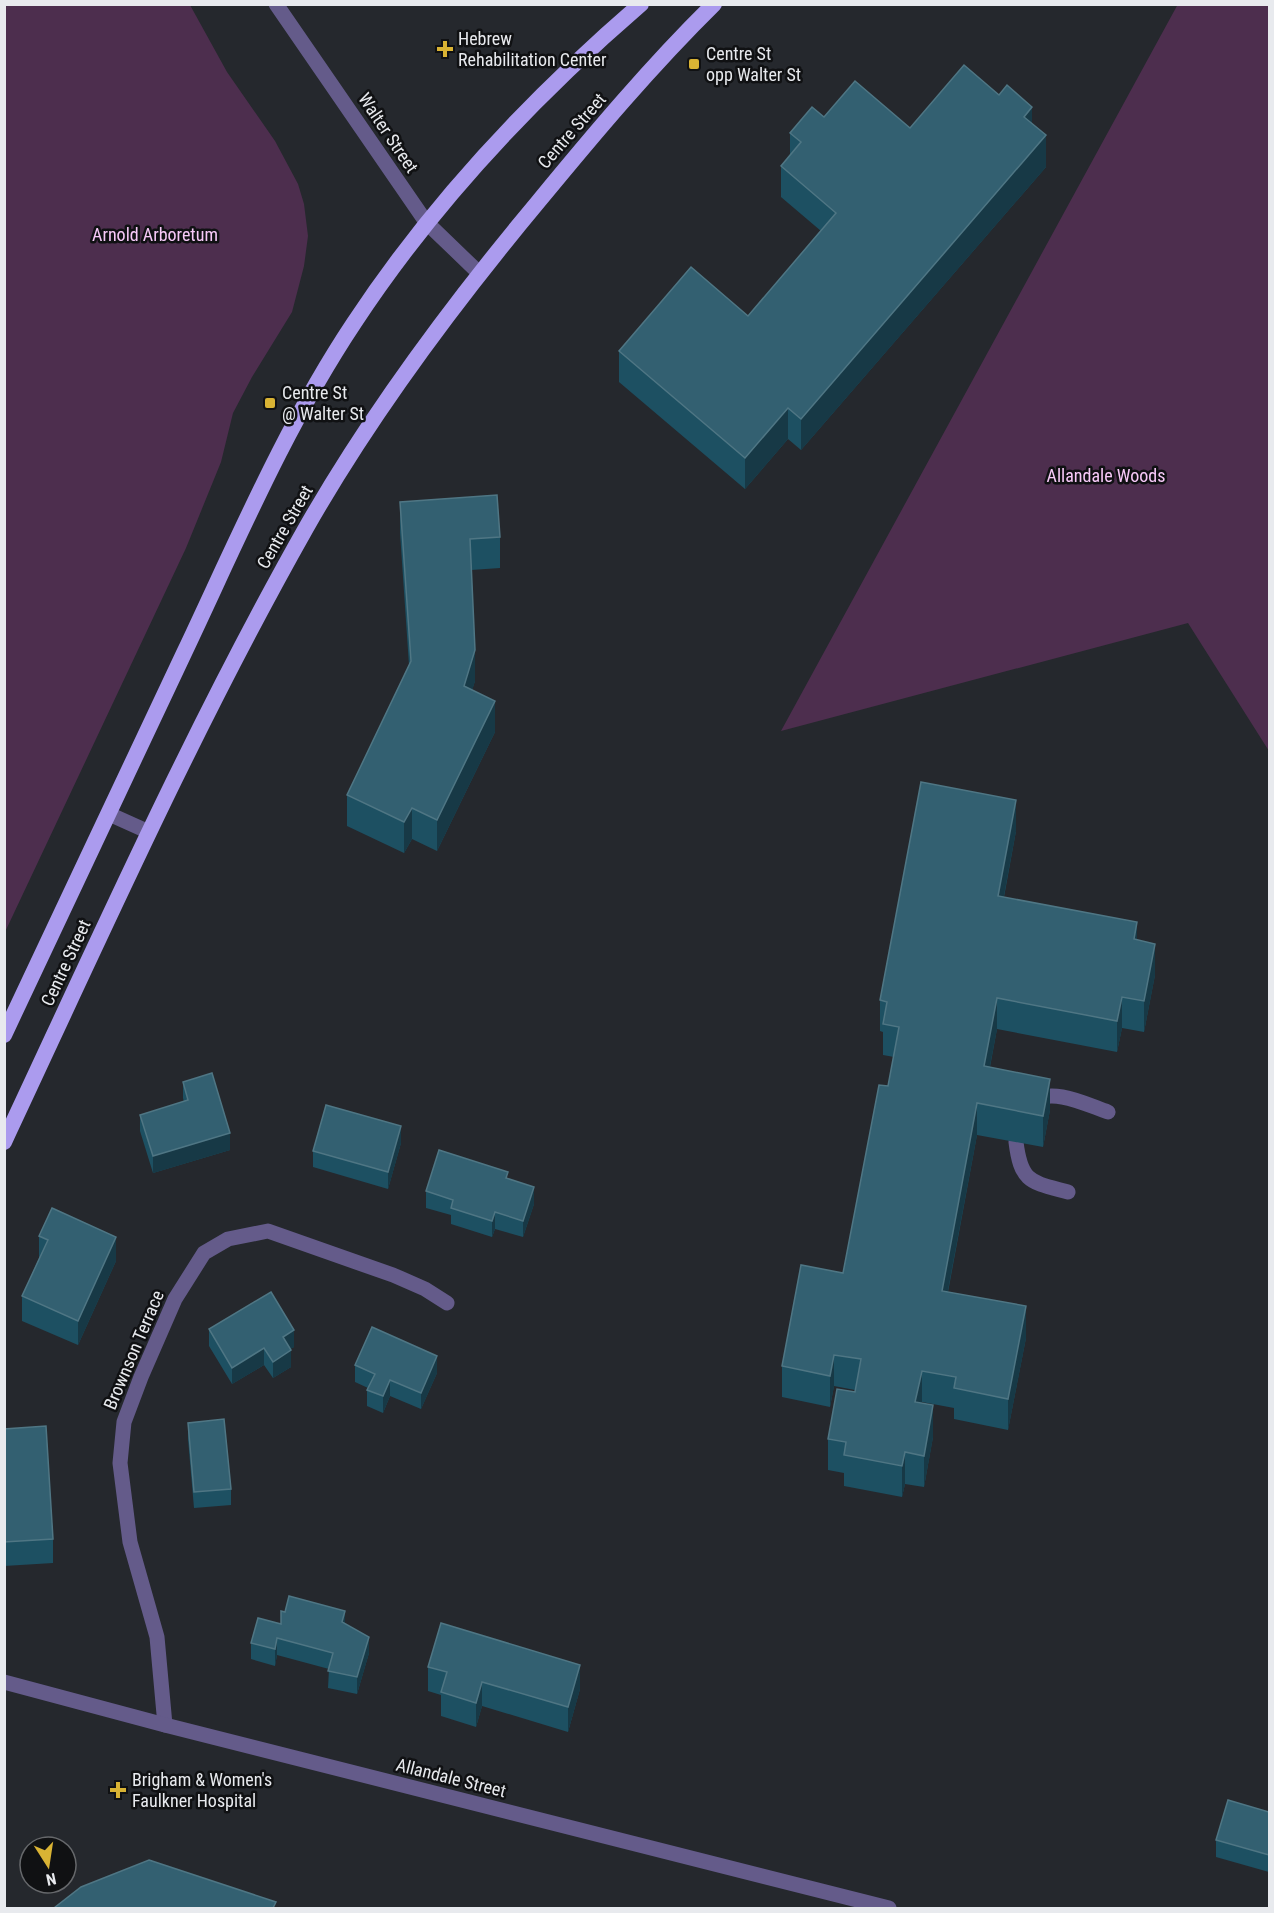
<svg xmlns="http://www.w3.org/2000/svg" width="1274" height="1913" font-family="'Roboto Condensed',sans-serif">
<rect width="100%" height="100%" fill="#25282d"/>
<g fill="#4d2e4e">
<polygon points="5,4 190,5 227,72 275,141 298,184 304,204 308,236 304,266 292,312 252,377 233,413 221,462 186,548 5,932"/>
<polygon points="1178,4 1269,5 1269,751 1188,623 781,731"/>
</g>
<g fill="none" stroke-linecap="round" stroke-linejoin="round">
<g stroke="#645b8a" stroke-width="15">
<polyline points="109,814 149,832"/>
<path d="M1030,1102c23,-15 55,2 78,10"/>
<path d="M1016,1142c5,41 15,40 52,50"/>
</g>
<polyline stroke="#645b8a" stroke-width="15" points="165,1725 157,1637 130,1542 120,1463 124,1422 141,1377 175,1299 204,1253 228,1239 268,1231 393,1275 425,1289 447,1303"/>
<g stroke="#645b8a" stroke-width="15">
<polyline points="276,4 426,222 479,273"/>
<polyline points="4,1682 165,1725 889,1908"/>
</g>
<g stroke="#ab9bee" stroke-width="16">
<path d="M4,1035c60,-128 121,-256 181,-384 52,-110 101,-226 169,-328 79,-120 178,-225 287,-319"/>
<path d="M4,1142c97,-207 190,-416 302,-614 66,-116 147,-224 232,-326 56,-68 113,-136 176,-198"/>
</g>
</g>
<g fill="#1d5062">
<polygon points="824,117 910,128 1032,124 1046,167 801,450 788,439 745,489 619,382 619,351 748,316 821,231 781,197 781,166 790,156 790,133"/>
<polygon points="400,502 500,537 500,568 471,570 475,681 472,690 495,732 437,851 412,839 404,853 347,826 347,795 409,665 400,533"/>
<polygon points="1016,831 1004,897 1137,940 1155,975 1144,1032 1122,1028 1117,1052 997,1029 990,1067 1050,1110 1043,1147 977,1135 948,1292 1026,1338 1008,1430 954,1419 954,1408 922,1402 921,1403 933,1437 924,1487 905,1484 902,1497 844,1486 844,1473 828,1470 828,1439 855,1390 834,1386 830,1407 782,1397 782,1366 843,1273 888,1086 894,1057 883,1055 883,1032 880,1031 880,1000"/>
<polygon points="183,1082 230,1150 153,1173 140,1131 140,1115 184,1102 183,1098"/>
<polygon points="401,1143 388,1189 313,1167 313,1151"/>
<polygon points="508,1179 534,1204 523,1237 495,1229 492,1237 451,1224 451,1215 426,1208 426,1191"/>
<polygon points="39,1236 116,1261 78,1345 22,1321 22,1296 39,1258"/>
<polygon points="209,1329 294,1347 290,1349 291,1367 273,1378 264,1365 232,1384 209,1346"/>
<polygon points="355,1365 437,1373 421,1409 390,1396 383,1413 367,1406 367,1390 368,1388 355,1382"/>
<polygon points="188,1423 231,1489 231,1505 194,1508 188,1439"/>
<polygon points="4,1429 53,1539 53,1563 4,1566"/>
<polygon points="281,1624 345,1624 369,1653 357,1694 328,1688 329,1669 277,1655 275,1666 251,1659 251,1643"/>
<polygon points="428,1667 580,1689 568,1732 482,1706 476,1727 441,1716 441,1695 428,1691"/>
<polygon points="1269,1812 1269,1872 1216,1857 1216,1840"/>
</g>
<g fill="#173946">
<polygon points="1032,107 1032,138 1024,117"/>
<polygon points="1046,135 1046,167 801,450 801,419"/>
<polygon points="788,408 788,439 745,489 745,458"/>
<polygon points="475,650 475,681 464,717 464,686"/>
<polygon points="495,701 495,732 437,851 437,820"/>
<polygon points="1016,800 1016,831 998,927 998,896"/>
<polygon points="412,808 412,839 404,853 404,822"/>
<polygon points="1137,922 1137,953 1134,939"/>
<polygon points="1155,944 1155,975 1144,1032 1144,1001"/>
<polygon points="1122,997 1122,1028 1117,1052 1117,1021"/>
<polygon points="997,998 997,1029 984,1097 984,1066"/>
<polygon points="1050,1079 1050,1110 1043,1147 1043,1116"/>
<polygon points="977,1103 977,1135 942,1322 942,1291"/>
<polygon points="401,1126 401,1143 388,1189 388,1172"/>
<polygon points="230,1133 230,1150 153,1173 153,1156"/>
<polygon points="534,1187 534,1204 523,1237 523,1221"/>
<polygon points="495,1212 495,1229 492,1237 492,1221"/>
<polygon points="116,1237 116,1261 78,1345 78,1321"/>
<polygon points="1026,1306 1026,1338 1008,1430 1008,1399"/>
<polygon points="294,1330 294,1347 283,1353 283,1337"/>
<polygon points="264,1348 264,1365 232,1384 232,1368"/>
<polygon points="291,1350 291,1367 273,1378 273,1362"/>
<polygon points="834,1355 834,1386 830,1407 830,1376"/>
<polygon points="437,1356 437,1373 421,1409 421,1393"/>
<polygon points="922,1371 922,1402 915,1433 915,1402"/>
<polygon points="390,1380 390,1396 383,1413 383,1396"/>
<polygon points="933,1405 933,1437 924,1487 924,1456"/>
<polygon points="905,1452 905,1484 902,1497 902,1466"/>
<polygon points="345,1611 345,1627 342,1622"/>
<polygon points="369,1637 369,1653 357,1694 357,1677"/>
<polygon points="277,1638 277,1655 275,1666 275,1649"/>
<polygon points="580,1665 580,1689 568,1732 568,1707"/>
<polygon points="482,1682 482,1706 476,1727 476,1703"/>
</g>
<g fill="#336071" stroke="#4f7684" stroke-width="1.5">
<polygon points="964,65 999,95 1007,85 1032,107 1024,117 1046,135 801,419 788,408 745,458 619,351 691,267 748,316 836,213 781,166 801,142 790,133 812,107 824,117 855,81 910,128"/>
<polygon points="497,495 500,537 470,539 475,650 464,686 495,701 437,820 412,808 404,822 347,795 411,661 400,502"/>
<polygon points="921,782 1016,800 998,896 1137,922 1134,939 1155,944 1144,1001 1122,997 1117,1021 997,998 984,1066 1050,1079 1043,1116 977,1103 942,1291 1026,1306 1008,1399 954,1388 956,1377 922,1371 915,1402 933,1405 924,1456 905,1452 902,1466 844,1455 846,1442 828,1439 837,1389 855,1392 861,1359 834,1355 830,1376 782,1366 801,1265 843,1273 879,1085 888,1086 899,1027 883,1024 887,1002 880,1000"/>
<polygon points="212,1073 230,1133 153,1156 140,1115 188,1100 183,1082"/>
<polygon points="326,1105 401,1126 388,1172 313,1151"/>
<polygon points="439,1150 508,1172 506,1178 534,1187 523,1221 495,1212 492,1221 451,1208 453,1200 426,1191"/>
<polygon points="52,1208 116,1237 78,1321 22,1296 48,1240 39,1236"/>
<polygon points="271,1292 294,1330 283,1337 291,1350 273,1362 264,1348 232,1368 209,1329"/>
<polygon points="372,1327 437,1356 421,1393 390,1380 383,1396 367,1390 375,1374 355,1365"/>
<polygon points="224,1419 231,1489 194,1492 188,1423"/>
<polygon points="46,1426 53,1539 4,1542 4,1429"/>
<polygon points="289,1596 345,1611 342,1622 369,1637 357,1677 328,1671 333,1653 277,1638 275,1649 251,1643 258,1618 281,1624 281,1611 285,1612"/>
<polygon points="441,1623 580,1665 568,1707 482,1682 476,1703 441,1692 447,1672 428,1667"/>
<polygon points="1228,1800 1269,1812 1269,1855 1216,1840"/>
<polygon points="149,1860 276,1902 273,1908 54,1908 81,1887"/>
</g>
<g fill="#d9b334" stroke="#101113" stroke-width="2">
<path d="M442 40h6v6h6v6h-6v6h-6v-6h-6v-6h6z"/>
<rect x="688" y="58" width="12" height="12" rx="3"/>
<rect x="264" y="397" width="12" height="12" rx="3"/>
<path d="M115 1781h6v6h6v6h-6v6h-6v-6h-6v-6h6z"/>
</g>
<g text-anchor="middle" stroke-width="5" stroke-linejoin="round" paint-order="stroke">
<g font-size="18" fill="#e8eaee" stroke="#101113" text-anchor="start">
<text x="458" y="45">Hebrew<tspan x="458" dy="21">Rehabilitation Center</tspan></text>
<text x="706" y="60">Centre St<tspan x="706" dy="21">opp Walter St</tspan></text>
<text x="282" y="399">Centre St<tspan x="282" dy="21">@ Walter St</tspan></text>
<text x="132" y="1786">Brigham &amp; Women's<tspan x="132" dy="21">Faulkner Hospital</tspan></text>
</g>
<g font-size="18" fill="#e8eaee" stroke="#101113">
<text transform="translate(572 131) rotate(-49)" y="6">Centre Street</text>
<text transform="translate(388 133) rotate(56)" y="6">Walter Street</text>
<text transform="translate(285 527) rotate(-60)" y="6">Centre Street</text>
<text transform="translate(66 963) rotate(-65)" y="6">Centre Street</text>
<text transform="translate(134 1350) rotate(-67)" y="6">Brownson Terrace</text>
<text transform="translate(451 1778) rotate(14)" y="6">Allandale Street</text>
</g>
<g font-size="18" fill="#f7c9f8" stroke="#101113">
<text x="155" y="241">Arnold Arboretum</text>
<text x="1106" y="482">Allandale Woods</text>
</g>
</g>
<rect width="1274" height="1913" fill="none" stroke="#e8eaee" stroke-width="12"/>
<g transform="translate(48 1865) rotate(168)"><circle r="28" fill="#101113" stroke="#66686b" stroke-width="1.5"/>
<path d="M0-4.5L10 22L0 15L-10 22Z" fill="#d9b334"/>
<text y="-9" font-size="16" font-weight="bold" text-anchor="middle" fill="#e8eaee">N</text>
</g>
</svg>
